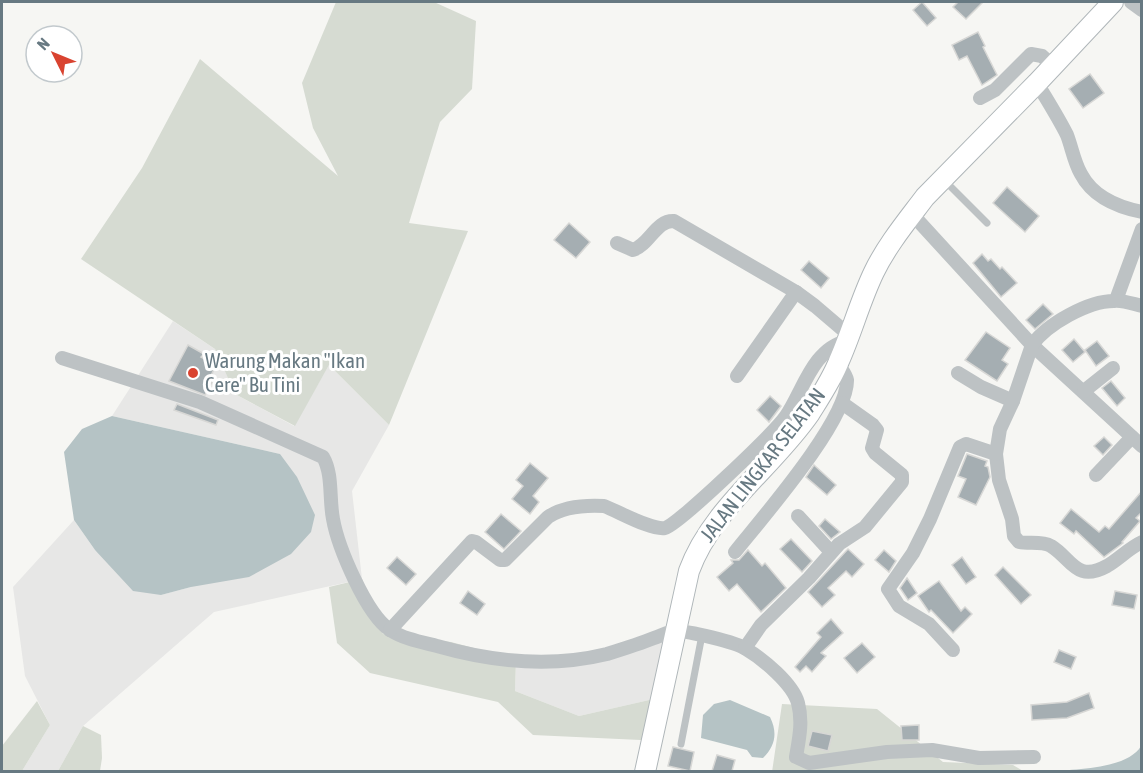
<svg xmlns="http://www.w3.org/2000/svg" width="1143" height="773" font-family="'Asap Condensed',sans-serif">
<rect width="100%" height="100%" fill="#f6f6f3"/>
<g fill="#e7e7e6">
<polygon points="173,321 215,349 235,394 294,426 329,365 389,425 352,491 362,579 214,612 83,726 58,771 22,771 50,725 25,676 13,587 74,520 95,550 161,595 191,587 280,454 112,416"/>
<polygon points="675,631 658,698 579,716 515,691 516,659 551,666"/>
</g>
<g fill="#d6dbd2">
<polygon points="336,2 434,2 476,21 472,89 440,122 409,223 468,231 389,425 329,365 295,426 235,394 215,349 81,259 142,168 200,59 338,176 313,128 302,83"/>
<polygon points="362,579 383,634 451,642 516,659 515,691 579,716 658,698 662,741 533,735 498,702 370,673 337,643 329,587"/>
<polygon points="37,701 50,725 22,771 2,771 2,746"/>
<polygon points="782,704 877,709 943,762 1013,765 1023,771 772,772"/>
<polygon points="83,726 101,735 102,758 100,771 58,771"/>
</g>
<g fill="#b5c3c5">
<polygon points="112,416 280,454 297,477 315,515 311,532 291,554 249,577 191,587 161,595 133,591 95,550 74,520 64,452 82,429"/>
<path d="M730,700l40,17c8,16 5,29 -7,41l-11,-1 -5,-7 -46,-12 2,-23 11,-11z"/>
<path d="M1141,746v25h-93c25,-1 80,-2 93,-25z"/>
</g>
<g fill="#a5aeb2" stroke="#d7d7d5" stroke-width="1.5">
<polygon points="922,2 936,18 927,26 913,10"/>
<polygon points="958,2 983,2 966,19 953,7"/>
<polygon points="978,32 985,46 983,47 997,75 982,85 967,56 959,60 952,45"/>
<polygon points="1090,74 1104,93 1083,108 1069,89"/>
<polygon points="1007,187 1039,216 1025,232 993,203"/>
<polygon points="569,223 590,242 576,258 554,240"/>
<polygon points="982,254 988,261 991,259 1000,269 1002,267 1017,283 1001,297 973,263"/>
<polygon points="809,261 829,278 821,288 801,270"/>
<polygon points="1043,304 1053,314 1035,329 1026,320"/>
<polygon points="986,332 1010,348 1002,360 1008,364 997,381 965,360"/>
<polygon points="1074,339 1085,352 1073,362 1062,350"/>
<polygon points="1097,341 1109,356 1096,366 1085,350"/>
<polygon points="188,345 204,354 201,357 216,365 209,380 212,382 205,395 169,381"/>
<polygon points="1111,381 1125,398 1117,406 1102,388"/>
<polygon points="770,396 781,406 769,422 757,410"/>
<polygon points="177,404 218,420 216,425 174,410"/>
<polygon points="1104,437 1112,445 1103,455 1094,446"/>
<polygon points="967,454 987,461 985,466 988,467 990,477 976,505 958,497 966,479 958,476"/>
<polygon points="530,463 548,478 533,496 539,502 530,514 512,499 523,486 516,480"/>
<polygon points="814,465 836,485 827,495 806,477"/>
<polygon points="1142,491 1142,512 1136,518 1140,521 1122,542 1123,543 1104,557 1076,531 1074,534 1060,523 1071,509 1099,532 1105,526 1109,529"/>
<polygon points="501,514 521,531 504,549 485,532"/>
<polygon points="825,519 840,532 831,539 819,526"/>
<polygon points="791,539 812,561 802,572 780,549"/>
<polygon points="848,549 864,564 852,577 846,571 828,588 835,595 822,607 808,592"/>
<polygon points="748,550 762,566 765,563 786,588 761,612 737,584 729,591 717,577 733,563 731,560 739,560"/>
<polygon points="884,550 896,561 889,572 875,560"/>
<polygon points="397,557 416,574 406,585 387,568"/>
<polygon points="962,557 976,577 966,584 952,565"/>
<polygon points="1003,567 1031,595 1021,604 995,575"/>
<polygon points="907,578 917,593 908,600 900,588"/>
<polygon points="939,581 961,611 965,607 972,614 953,633 931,610 929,612 918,596"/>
<polygon points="468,591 485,604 477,615 460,603"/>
<polygon points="1115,591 1137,595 1134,609 1112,605"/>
<polygon points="831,619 843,633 821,653 826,656 812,672 806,666 800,672 795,667 821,637 817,633"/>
<polygon points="862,643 875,657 857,673 844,658"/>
<polygon points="1059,650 1076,657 1071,669 1054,662"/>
<polygon points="1089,693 1094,708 1067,718 1032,720 1031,705 1067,702"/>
<polygon points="919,725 919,740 902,740 901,726"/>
<polygon points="812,731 832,735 828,751 808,746"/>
<polygon points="673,747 694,752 690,771 668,766"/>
<polygon points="717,755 735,760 732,771 712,771"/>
</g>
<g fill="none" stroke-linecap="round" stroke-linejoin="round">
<g stroke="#afb6b9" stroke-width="22">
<path id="secondary" d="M645,772l44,-201c23,-63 84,-104 121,-158 10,-16 22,-34 29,-52 13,-29 21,-60 35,-89 13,-27 33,-51 51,-75l112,-114 76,-81"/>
</g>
<g stroke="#bdc2c4" stroke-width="7">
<polyline points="944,180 987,223"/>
<polyline points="681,744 702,635"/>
</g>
<g stroke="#bdc2c4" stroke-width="14">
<polyline points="1131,2 1142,10"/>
<path d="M1037,83c10,17 21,34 30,52 5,13 7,27 14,39 12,23 36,33 61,38"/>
<polyline points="980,98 995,90 1031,54 1042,56 1053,66"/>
<polyline points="912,214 1032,345 1142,446"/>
<path d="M617,243l16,7c17,-6 23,-30 41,-29l122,71 19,14 34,29"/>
<polyline points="1116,300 1142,229"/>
<path d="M62,358l138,44 123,55c10,17 6,42 10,62 5,28 33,95 57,111 14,9 31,12 47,16 56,16 113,22 170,8 16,-5 32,-10 47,-16 7,-2 15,-7 22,-7 12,0 60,11 70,18 17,10 47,35 52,54 5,19 1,36 -2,54l13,6 78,-11 45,-2 47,8 55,-1"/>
<polyline points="958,373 981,387 1013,401"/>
<polyline points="737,376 796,292"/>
<polyline points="1084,391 1113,368"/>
<path d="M996,454l3,26 13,39 2,17 5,6c10,2 23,-1 32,4 21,13 25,37 56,20 12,-7 22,-18 35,-24"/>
<polyline points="1096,475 1132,437"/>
<polyline points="798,516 831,552"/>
<path d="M735,552c27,-34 113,-132 112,-172 -1,-6 -6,-11 -9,-16"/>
<path d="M390,630l82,-89 4,1 24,18h5l43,-43c16,-11 37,-12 56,-11 16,6 46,24 61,22 13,-3 110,-96 121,-112 17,-25 27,-68 61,-75"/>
<polyline points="745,648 761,625 809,578 839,544 865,527 902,482 902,475 875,453 872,448 877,430 873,425 842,403"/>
<path d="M953,650l-24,-26 -30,-18 -11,-17 25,-36 17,-34 30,-72 6,-3 30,10 4,-25 13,-28 19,-56c15,-21 56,-44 82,-44 9,-1 19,3 28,5"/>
</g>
<use href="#secondary" stroke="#fff" stroke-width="20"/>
</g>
<circle fill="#d94330" stroke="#fff" stroke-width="2" cx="193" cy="373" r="6"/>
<g text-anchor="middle" stroke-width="6" stroke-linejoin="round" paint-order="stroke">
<g font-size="21" fill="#677982" stroke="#fff" text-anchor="start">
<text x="205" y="368">Warung Makan "Ikan<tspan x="205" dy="24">Cere" Bu Tini</tspan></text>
</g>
<g font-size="21" fill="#677982" stroke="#fff">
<text transform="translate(763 465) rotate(-52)" y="7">JALAN LINGKAR SELATAN</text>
</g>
</g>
<rect width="1143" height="773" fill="none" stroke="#677982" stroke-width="6"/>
<g transform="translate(54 54) rotate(313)"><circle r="28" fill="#ffffff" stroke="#c2c9cd" stroke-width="1.5"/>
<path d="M0-4.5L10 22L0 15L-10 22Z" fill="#d94330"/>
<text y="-9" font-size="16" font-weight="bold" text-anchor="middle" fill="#677982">N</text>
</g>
</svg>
